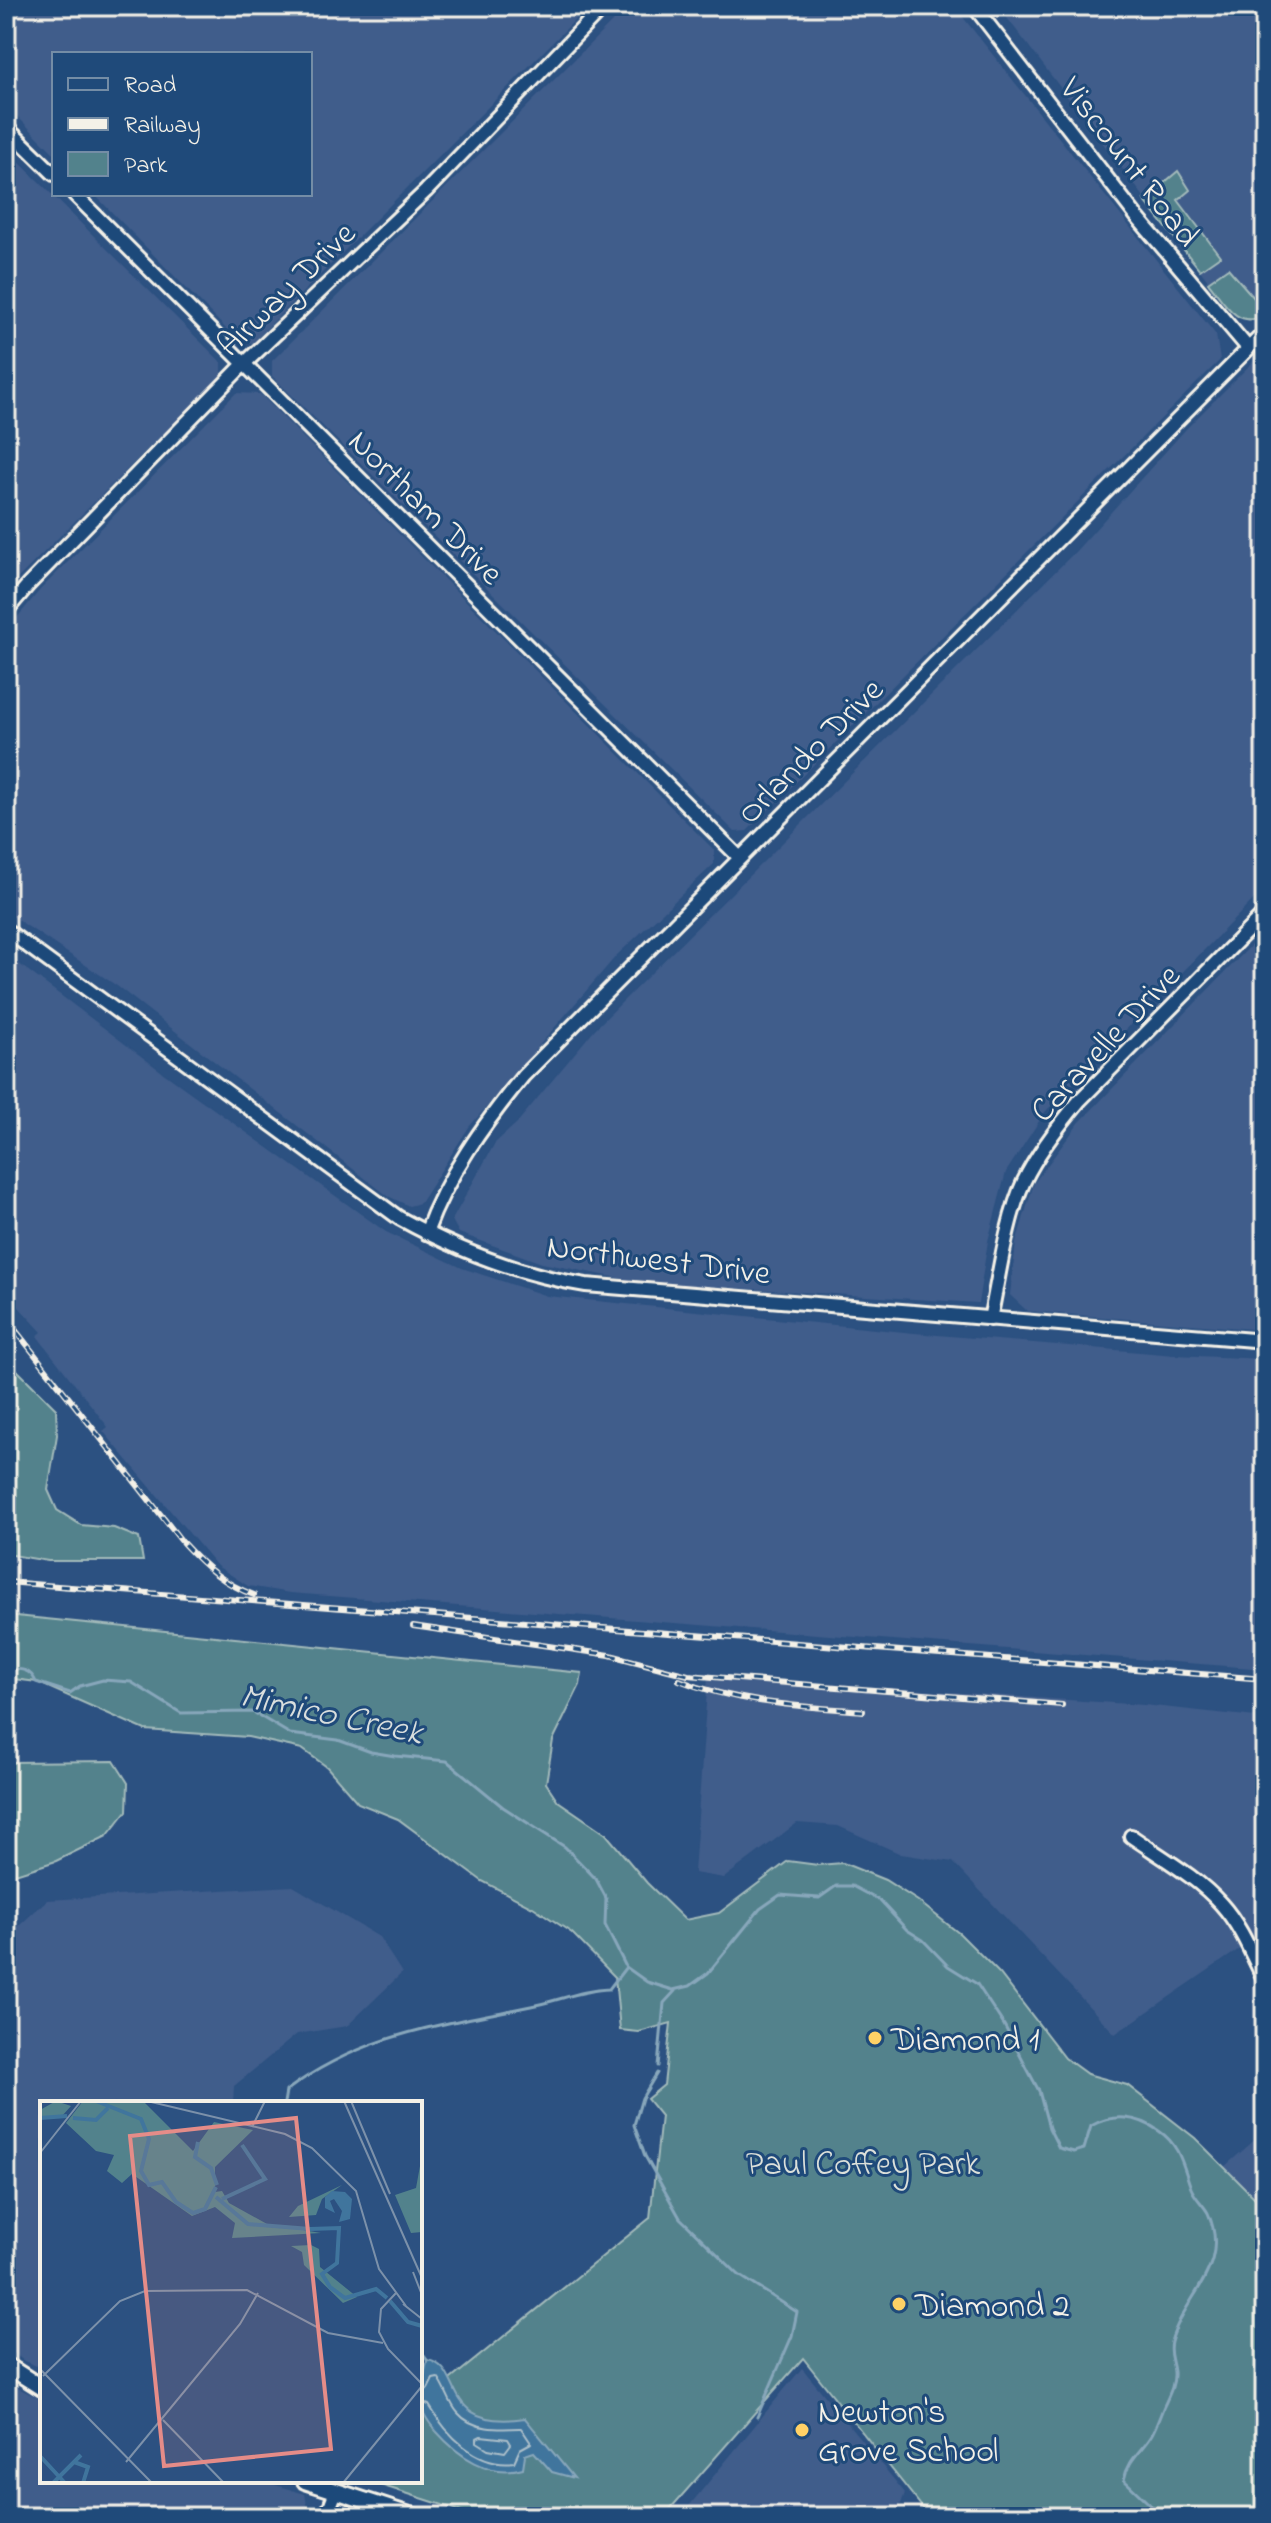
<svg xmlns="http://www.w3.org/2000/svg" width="1271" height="2523" font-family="'Indie Flower',sans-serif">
<rect width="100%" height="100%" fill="#2c5181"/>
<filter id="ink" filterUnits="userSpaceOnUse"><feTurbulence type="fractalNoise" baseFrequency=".0125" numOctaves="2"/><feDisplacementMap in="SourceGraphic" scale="16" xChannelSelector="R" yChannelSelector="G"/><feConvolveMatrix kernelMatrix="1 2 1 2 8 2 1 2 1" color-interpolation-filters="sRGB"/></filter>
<g filter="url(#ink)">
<g fill="#405d8b">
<polygon points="6,6 589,6 252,343 238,341 94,194 310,194 310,54 54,54 54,153 6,105"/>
<polygon points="628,6 954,6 1216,335 1220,360 747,831 735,832 272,376 272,361"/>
<polygon points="998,6 1265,6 1263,315 1249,321 1235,316"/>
<polygon points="6,149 222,363 222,375 6,590"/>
<polygon points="1265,350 1265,888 1045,1112 1006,1172 988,1241 978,1303 639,1282 542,1263 459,1233 452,1220 495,1143 517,1123 594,1030 1075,552 1186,429"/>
<polygon points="236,393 260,394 714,850 714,864 617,955 469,1127 420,1203 409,1206 388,1196 117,986 6,912 6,631 40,590"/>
<polygon points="1265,931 1265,1330 1027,1311 1010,1295 1016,1243 1034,1183 1079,1123"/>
<polygon points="6,954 166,1075 386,1232 462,1268 547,1296 914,1333 1175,1355 1265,1359 1265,1669 290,1593 248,1586 217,1566 103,1431 108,1427 37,1336 42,1332 6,1293"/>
<polygon points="708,1676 1144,1705 1265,1718 1265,1943 1260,1935 1115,2034 953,1862 901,1854 838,1826 797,1823 724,1878 694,1873"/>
<polygon points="293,1886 379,1937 402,1973 347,2026 297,2034 234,2086 233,2103 42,2103 42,2368 24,2361 6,2347 6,1938 47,1900"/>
<polygon points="1265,2131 1265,2209 1224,2167"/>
<polygon points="802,2368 905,2493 896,2517 680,2517"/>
<polygon points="6,2382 42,2400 42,2481 262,2481 305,2494 309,2517 6,2517"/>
</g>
<g fill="#52828c" stroke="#a3baba" stroke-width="2">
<polygon points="1178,171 1190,190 1178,200 1220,256 1200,270 1144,200"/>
<path d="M1228,268l27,31 10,-8 -2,24c-26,16 -40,-15 -55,-33z"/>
<polygon points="6,1359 56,1409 57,1435 48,1490 57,1510 81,1525 114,1528 139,1538 143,1561 48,1561 6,1554"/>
<polygon points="6,1615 582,1673 580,1685 553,1740 546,1783 558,1801 606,1834 647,1883 685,1920 719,1913 788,1861 818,1865 843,1863 885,1880 918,1901 960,1934 1000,1974 1065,2058 1087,2074 1127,2085 1195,2138 1265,2208 1265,2517 930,2517 803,2358 663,2517 480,2517 368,2481 420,2481 420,2404 650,2218 661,2116 647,2099 664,2085 671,2023 639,2032 620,2030 615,1977 572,1933 533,1907 482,1881 398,1819 358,1803 327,1767 302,1749 248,1737 145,1730 37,1682 6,1678"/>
<polygon points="114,1761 128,1783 127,1811 107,1836 56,1861 6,1877 6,1762"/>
</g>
<path fill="#40759d" stroke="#88a7bb" stroke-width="2" d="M427,2360c39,6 11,71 98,58l49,60 -22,-6 -18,-20 -9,3 -2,13c-34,10 -65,-12 -87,-37 -6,-7 -14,-17 -15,-27 -1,-13 4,-30 6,-44z"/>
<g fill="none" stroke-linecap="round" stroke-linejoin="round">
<g stroke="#acbfca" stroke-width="2">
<path d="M420,2391l8,-2 5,-10 5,-1c8,10 11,25 20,35 15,18 43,16 63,15l10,15 -11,6 -6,13c-38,5 -68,-28 -85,-57l-9,-3"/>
<polygon points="481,2436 508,2439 511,2444 505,2452 488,2449 477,2442 477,2438"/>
</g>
<g stroke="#88a7bb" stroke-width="3">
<path d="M6,1669c14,0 24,-1 30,13l34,11 10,-7 23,-6 28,2 50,31 72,-1 37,22 48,6 33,12 24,4 52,5 56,46 62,40 31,32 10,19 -1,27 21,42 21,15 26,8 17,-4 18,-13 52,-64 20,-14 39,3 17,-12h16l28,15 27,29 16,10 25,26 29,18 27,41 35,66 10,37 10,20 15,4 10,-3 7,-23c23,-13 47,-10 68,5 21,14 24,35 32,57 4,10 12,16 17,25 24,54 -24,82 -37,129 -3,11 2,19 3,30 1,12 -5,23 -10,34 -4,9 -7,19 -12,28 -10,17 -24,25 -28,46l39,37"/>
<polyline points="658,2066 664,2003 675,1991"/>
<polyline points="657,2073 642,2098 634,2125 645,2156 680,2218 739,2275 797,2312 792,2336 757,2417"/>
<path d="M284,2103l2,-12c76,-57 155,-66 245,-85 27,-5 50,-16 78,-17l17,-22"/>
<polyline points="420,2350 427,2360"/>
</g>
<g stroke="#f4f1e8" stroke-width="18">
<g id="minor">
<polyline points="974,6 1137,217 1248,348"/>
<polyline points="6,127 54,174"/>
<polyline points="74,194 739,857"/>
<polyline points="6,611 28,585 245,363 426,191 604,6"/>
<path d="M6,930l393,288c58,32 121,57 187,67l679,56"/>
<path d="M426,1233c21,-58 58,-109 97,-157l742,-744"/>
<path d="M990,1319c9,-41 16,-100 34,-138 14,-29 35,-56 56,-81l185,-187"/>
<path d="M1131,1836c30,21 66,41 90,68 20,22 31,51 44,77"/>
<polyline points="326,2517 336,2491"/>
</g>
</g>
<g stroke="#f4f1e8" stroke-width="20">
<g id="major">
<polyline points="6,2365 42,2388"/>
<polyline points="305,2481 416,2517"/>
</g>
</g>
<use href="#minor" stroke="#1f4a7a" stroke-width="12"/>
<use href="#major" stroke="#1f4a7a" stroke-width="14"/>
<g stroke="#f4f1e8" stroke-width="6">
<g id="rail">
<path d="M6,1318l177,225c22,24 41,41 71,52"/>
<polyline points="6,1582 1265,1679"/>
<polyline points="413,1626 610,1655 688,1675 1062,1705"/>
<path d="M679,1680c60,24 121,26 184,31"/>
</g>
</g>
<use href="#rail" stroke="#1f4a7a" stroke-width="3" stroke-dasharray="9" stroke-linecap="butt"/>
</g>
</g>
<g fill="#ffd166" stroke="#1f4a7a" stroke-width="3">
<circle cx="875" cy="2038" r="8"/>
<circle cx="899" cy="2304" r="8"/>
<circle cx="802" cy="2430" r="8"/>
</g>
<g text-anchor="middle" stroke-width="6" stroke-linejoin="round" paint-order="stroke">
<g font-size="34" fill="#f4f1e8" stroke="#1f4a7a">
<text transform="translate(1131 161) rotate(52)" y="12">Viscount Road</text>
<text transform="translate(285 288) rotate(-44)" y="12">Airway Drive</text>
<text transform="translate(427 506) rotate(45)" y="12">Northam Drive</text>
<text transform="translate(809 750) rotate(-45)" y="12">Orlando Drive</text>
<text transform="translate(1104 1042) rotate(-47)" y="12">Caravelle Drive</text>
<text transform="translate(659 1258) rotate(7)" y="12">Northwest Drive</text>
</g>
<g font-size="34" fill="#f4f1e8" stroke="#1f4a7a" text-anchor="start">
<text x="891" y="2050">Diamond 1</text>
<text x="915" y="2316">Diamond 2</text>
<text x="818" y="2422">Newton's<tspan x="818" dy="39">Grove School</tspan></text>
</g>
<g font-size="34" fill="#dce0da" stroke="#1f4a7a">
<text x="863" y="2174">Paul Coffey Park</text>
</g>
<g font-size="36" font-style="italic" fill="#d9dedd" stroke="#1f4a7a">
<text transform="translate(332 1712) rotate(12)" y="13">Mimico Creek</text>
</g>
</g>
<g transform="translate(40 2101)">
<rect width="382" height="382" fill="#2c5181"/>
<path d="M16,0l15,5 -9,10 -22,3v-9zM43,0h60l50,50 21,-29 39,8 -38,37v25l7,-1 7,12 38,21 54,9 -89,5 3,-15 -20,-16 -23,9 -60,-42 -10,9 -15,-12 7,-16 -18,-4 -30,-28zM382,54v77l-11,1 -16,-38 21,-7zM302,84l-20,14 -6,16 -27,2 9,-11zM271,144l8,4 1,18 37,30 -14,6 -39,-38 -2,-13 -11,-6z" fill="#52828c"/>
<path d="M292,90l13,1 7,7 -2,20 -11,3 3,-11 -8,-12 -4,2 5,12 -10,-5v-11z" fill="#40759d"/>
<path fill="none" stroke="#40759d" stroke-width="4" d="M56,0l45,18 8,20 -8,32 8,14 13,-3 14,20 17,11 12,-4 11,-22M0,17l27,-2M33,17l23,2 12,-12M158,41l-3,15 16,11 6,17M176,96l32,27 62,5M182,98l43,-20 -23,-34M270,128l29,-1 -2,35 -15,11 8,13 15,11 31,-9 11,9M350,200l18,21 14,4M0,355l25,27M34,361l14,5 -5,16M13,382l28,-28"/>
<path fill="none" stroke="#7c91aa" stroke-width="2" d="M107,0l138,33 27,14 44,43 23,78 27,37M304,0l78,177M311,0l39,93M212,26l13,-26M0,52l41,-52M373,171l9,23M356,192l-15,16 -2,23 9,17 34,35M363,203l19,15M0,268l112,114M3,275l77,-75 25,-10 102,-1 81,43 55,10M123,319l61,63M86,361l114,-138 18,-31M303,382l79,-97"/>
<path fill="#e58c88" fill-opacity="0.15" stroke="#e58c88" stroke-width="4" d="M256,17l35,331 -167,17 -34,-330z"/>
<rect width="382" height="382" fill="none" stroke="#f4f1e8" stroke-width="4"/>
</g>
<rect width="1271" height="2523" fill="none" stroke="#1f4a7a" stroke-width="32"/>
<rect x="16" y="16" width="1239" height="2491" fill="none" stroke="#f4f1e8" stroke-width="3" filter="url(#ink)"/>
<rect x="52" y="52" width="260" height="144" fill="#1f4a7a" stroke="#748da6" stroke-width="2"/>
<rect x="68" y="78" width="40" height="12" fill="#1f4a7a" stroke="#748da6" stroke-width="2"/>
<text x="124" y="92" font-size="24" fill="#f4f1e8">Road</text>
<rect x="68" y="118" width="40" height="12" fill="#f4f1e8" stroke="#748da6" stroke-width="2"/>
<text x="124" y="132" font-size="24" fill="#f4f1e8">Railway</text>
<rect x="68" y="152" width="40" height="24" fill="#52828c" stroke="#748da6" stroke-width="2"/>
<text x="124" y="172" font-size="24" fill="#f4f1e8">Park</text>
</svg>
